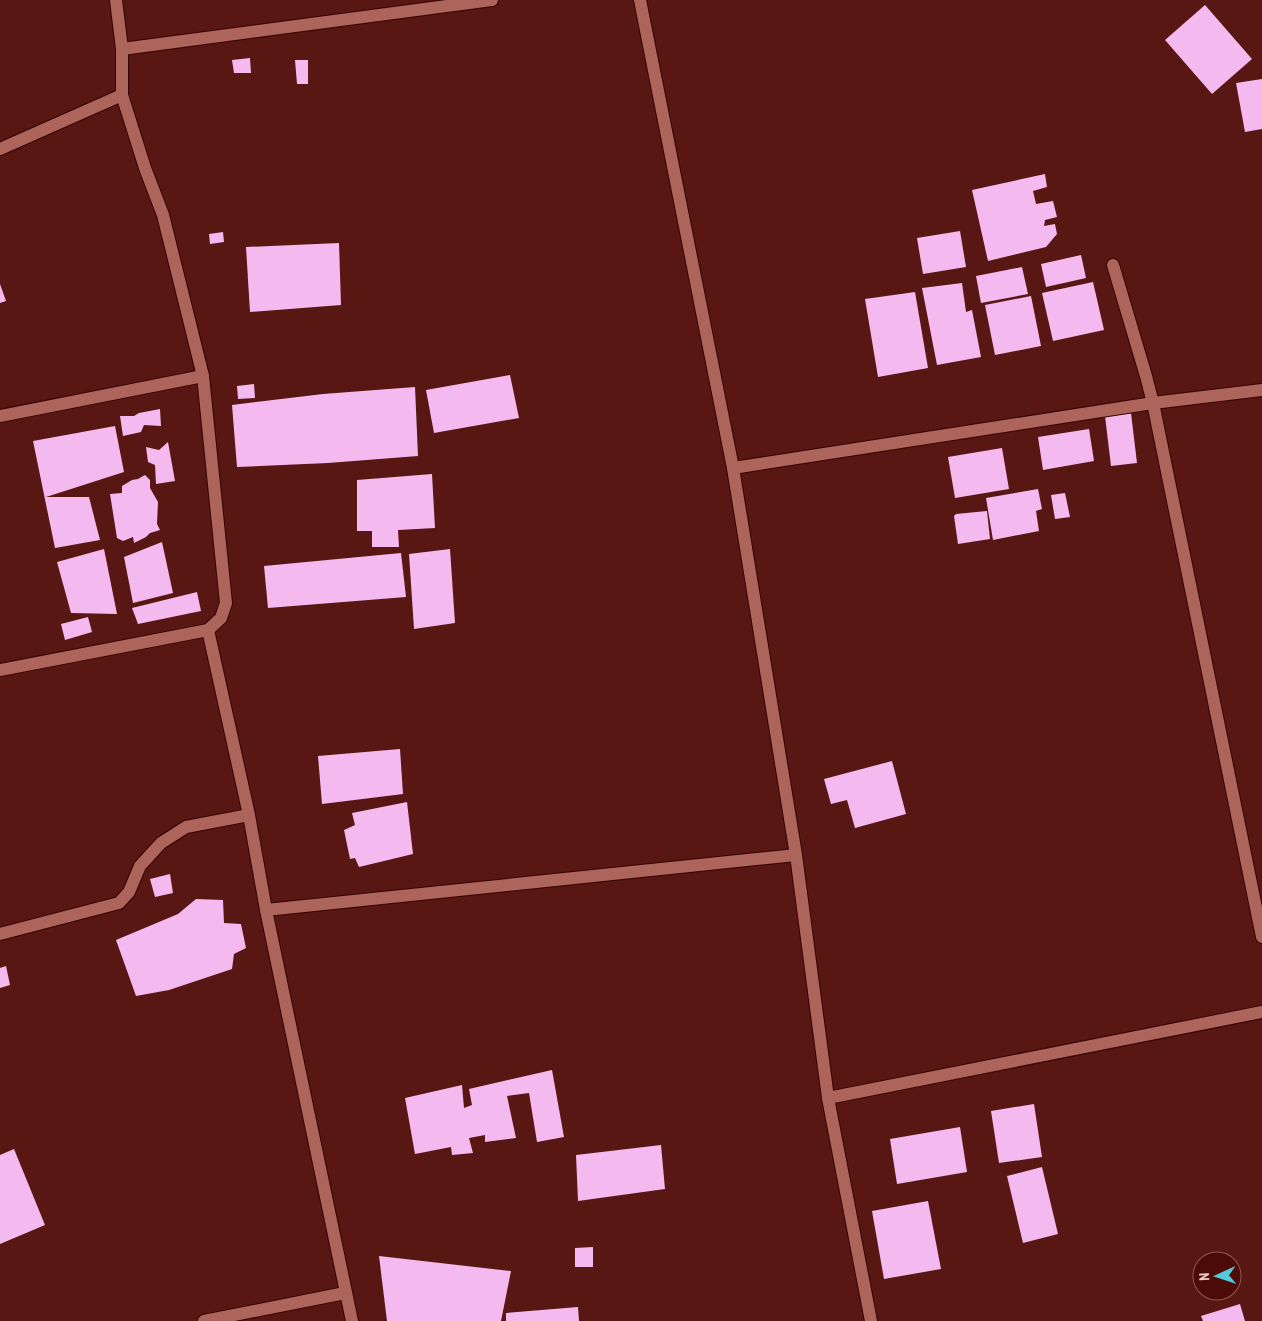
<svg xmlns="http://www.w3.org/2000/svg" width="1262" height="1321" font-family="'PT Sans Narrow',sans-serif">
<rect width="100%" height="100%" fill="#581712"/>
<g fill="#f4baf0">
<polygon points="1205,5 1252,59 1212,94 1165,40"/>
<polygon points="250,58 251,73 234,73 232,60"/>
<polygon points="295,60 308,60 308,84 297,84"/>
<polygon points="1262,79 1262,129 1245,132 1236,83"/>
<polygon points="1045,174 1047,187 1033,191 1036,204 1053,201 1057,217 1045,220 1044,226 1055,224 1057,234 1046,247 988,261 972,190"/>
<polygon points="960,231 966,267 923,274 917,238"/>
<polygon points="223,232 224,242 210,244 209,234"/>
<polygon points="339,243 341,305 250,312 246,247"/>
<polygon points="1081,255 1086,278 1046,287 1041,264"/>
<polygon points="1022,267 1028,294 981,303 976,276"/>
<polygon points="1093,282 1104,330 1053,341 1042,293"/>
<polygon points="962,283 966,312 972,310 981,357 937,365 922,288"/>
<polygon points="0,284 6,301 0,303"/>
<polygon points="915,292 928,368 878,377 865,299"/>
<polygon points="1031,296 1041,346 995,355 985,305"/>
<polygon points="510,375 519,418 434,433 426,390"/>
<polygon points="254,384 255,398 238,399 237,386"/>
<polygon points="415,387 418,456 328,463 237,467 232,405 323,394"/>
<polygon points="160,409 161,426 144,425 141,432 123,436 120,416 134,416 139,413"/>
<polygon points="1131,413 1137,463 1111,466 1105,416"/>
<polygon points="115,426 124,472 46,497 89,497 100,540 55,548 33,441"/>
<polygon points="1089,429 1094,461 1043,470 1038,437"/>
<polygon points="168,442 175,481 156,484 155,465 148,462 146,447 159,450"/>
<polygon points="1002,448 1009,489 955,498 948,457"/>
<polygon points="432,474 435,528 398,530 399,547 372,547 372,531 357,531 357,480"/>
<polygon points="145,475 150,480 150,488 158,502 157,524 160,530 150,533 146,537 134,543 133,537 123,541 117,538 110,494 122,493 122,486 132,480 138,479"/>
<polygon points="1038,489 1042,509 1036,511 1039,531 993,540 986,498"/>
<polygon points="1065,493 1070,517 1055,519 1051,495"/>
<polygon points="987,511 990,539 958,544 954,516 956,514"/>
<polygon points="162,542 173,593 133,603 124,557"/>
<polygon points="104,549 117,614 71,613 57,562"/>
<polygon points="450,549 455,623 414,629 409,554"/>
<polygon points="401,553 406,597 268,608 264,566"/>
<polygon points="197,592 201,611 138,624 132,608"/>
<polygon points="88,617 92,632 65,640 61,624"/>
<polygon points="400,749 403,794 322,804 318,756"/>
<polygon points="892,761 906,814 855,828 847,800 831,804 824,779"/>
<polygon points="407,802 413,854 359,867 355,858 350,859 344,830 355,825 352,813"/>
<polygon points="170,874 173,893 155,897 150,879"/>
<polygon points="196,899 223,900 224,923 241,924 246,948 234,954 232,969 169,990 136,996 116,940 178,914"/>
<polygon points="6,966 10,985 0,988 0,968"/>
<polygon points="552,1070 564,1137 537,1142 529,1093 507,1096 516,1138 485,1142 485,1135 469,1138 473,1153 452,1155 451,1147 415,1154 405,1098 462,1085 464,1108 472,1105 469,1089"/>
<polygon points="1034,1104 1042,1157 999,1163 991,1111"/>
<polygon points="960,1127 967,1172 897,1184 890,1139"/>
<polygon points="661,1145 665,1189 578,1201 576,1155"/>
<polygon points="14,1149 45,1225 0,1244 0,1155"/>
<polygon points="1042,1167 1058,1234 1023,1243 1007,1176"/>
<polygon points="928,1201 941,1269 884,1279 872,1211"/>
<polygon points="593,1247 593,1267 575,1267 575,1248"/>
<polygon points="379,1256 511,1271 501,1321 387,1321"/>
<polygon points="1240,1304 1245,1321 1203,1321 1201,1316"/>
<polygon points="578,1307 579,1321 506,1321 506,1313"/>
</g>
<g fill="none" stroke-linecap="round" stroke-linejoin="round">
<g stroke="#350403" stroke-width="14">
<g id="street">
<polyline points="640,0 733,468 796,855 828,1098 871,1321"/>
<polyline points="122,49 492,0"/>
<polyline points="0,149 122,95"/>
<polyline points="1113,265 1146,376 1153,403 1262,937"/>
<polyline points="0,416 203,376"/>
<polyline points="733,468 1153,403 1262,390"/>
<polyline points="208,630 249,815 266,910 352,1321"/>
<polyline points="0,670 208,630 221,618 226,603 203,376 163,215 145,168 122,95 122,49 116,0"/>
<polyline points="266,910 796,855"/>
<polyline points="0,934 119,903 129,892 140,866 161,843 186,827 249,815"/>
<polyline points="828,1098 1262,1012"/>
<polyline points="204,1321 345,1293"/>
</g>
</g>
<use href="#street" stroke="#ad645a" stroke-width="12"/>
</g>
<g transform="translate(1217 1276) rotate(267)"><circle r="24" fill="#4c0b07" stroke="#905853"/>
<path d="M0-4L9 19L0 12L-9 19Z" fill="#53cadc"/>
<text y="-8" font-size="14" font-weight="bold" text-anchor="middle" fill="#f5ccc5">N</text>
</g>
</svg>
